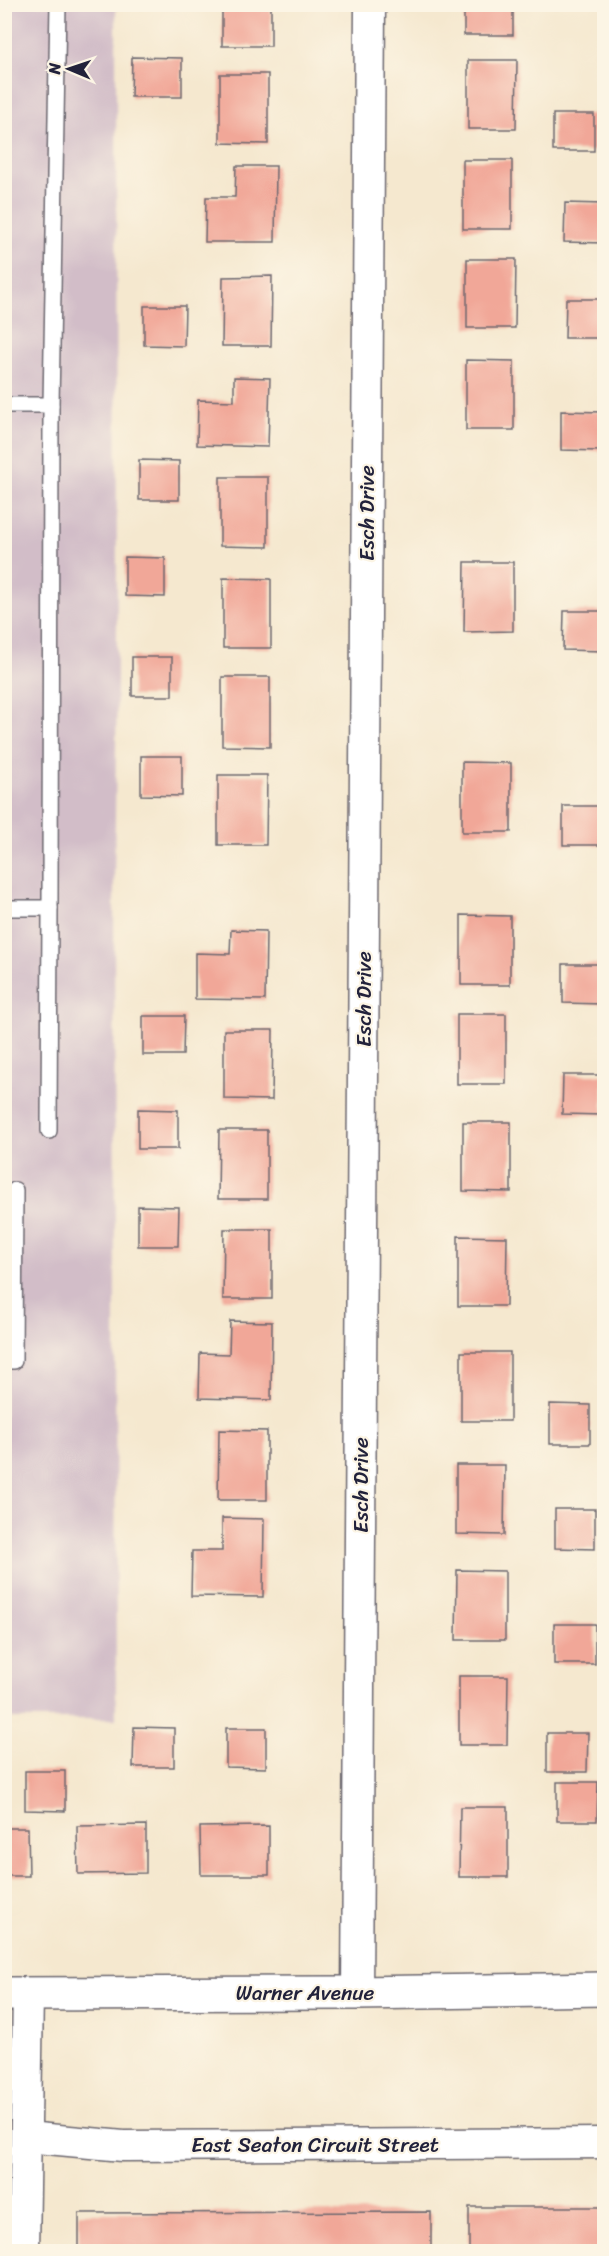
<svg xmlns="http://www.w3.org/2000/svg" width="609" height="2256" font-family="Sriracha,sans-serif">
<rect width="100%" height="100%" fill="#fcf5e5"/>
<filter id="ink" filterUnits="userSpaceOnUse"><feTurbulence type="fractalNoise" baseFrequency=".0167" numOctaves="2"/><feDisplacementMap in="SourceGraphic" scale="12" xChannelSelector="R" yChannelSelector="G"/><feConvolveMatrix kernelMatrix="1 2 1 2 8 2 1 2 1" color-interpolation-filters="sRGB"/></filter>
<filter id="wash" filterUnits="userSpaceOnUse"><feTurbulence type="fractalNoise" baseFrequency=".008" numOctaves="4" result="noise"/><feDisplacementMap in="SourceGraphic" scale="24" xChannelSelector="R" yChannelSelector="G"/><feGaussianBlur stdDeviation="1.35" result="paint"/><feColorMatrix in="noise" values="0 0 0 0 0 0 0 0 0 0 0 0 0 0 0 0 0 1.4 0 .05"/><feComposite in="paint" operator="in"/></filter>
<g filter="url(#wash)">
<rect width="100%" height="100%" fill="#f5e8cf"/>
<polygon fill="#d2bdc8" points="4,5 116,5 117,681 114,883 116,1719 5,1719"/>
<g id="blocks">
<g fill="#f1a798">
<rect x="222" y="4" width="49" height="42"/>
<rect x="464" y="4" width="49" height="31"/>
<polygon points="132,57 182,58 182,97 131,97"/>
<polygon points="468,60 517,60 516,129 468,129"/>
<polygon points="220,74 268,74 268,144 220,143"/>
<rect x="553" y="114" width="41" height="37"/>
<rect x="463" y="160" width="49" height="69"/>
<polygon points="236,166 276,166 275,242 205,242 206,197 235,197"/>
<polygon points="565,203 604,204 604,243 564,242"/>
<polygon points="467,259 516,259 515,328 467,328"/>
<polygon points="272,276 271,346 222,346 223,277"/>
<polygon points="566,299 604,299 604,338 565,338"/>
<polygon points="144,306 185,306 184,346 144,345"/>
<polygon points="466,360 514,361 514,430 466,430"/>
<polygon points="234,377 270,378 268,447 197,445 198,400 234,401"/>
<polygon points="561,411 602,412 601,451 561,450"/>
<polygon points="139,460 179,461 179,500 139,500"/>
<polygon points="220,477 268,477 268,547 220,546"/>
<polygon points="125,557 165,558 165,597 125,596"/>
<polygon points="465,562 513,562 513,631 464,632"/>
<polygon points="223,578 271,579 271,648 223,648"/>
<polygon points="564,611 604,611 604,651 563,650"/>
<rect x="132" y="657" width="40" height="39"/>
<polygon points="222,677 270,677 270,747 222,746"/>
<polygon points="141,756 182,756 182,796 141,795"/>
<polygon points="462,762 511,763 511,832 462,832"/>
<polygon points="218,775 267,775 266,845 218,845"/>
<polygon points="563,806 604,806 603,845 563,845"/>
<polygon points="461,915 510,916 510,985 461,985"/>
<polygon points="231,930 266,931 265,1000 195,999 195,953 230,954"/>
<polygon points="563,964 604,964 603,1004 563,1003"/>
<rect x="457" y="1014" width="49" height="70"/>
<polygon points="143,1016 184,1016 183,1055 143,1055"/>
<polygon points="224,1030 273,1030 272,1100 224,1099"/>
<polygon points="563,1075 603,1075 603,1115 562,1114"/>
<polygon points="138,1109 178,1110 178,1149 138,1149"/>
<polygon points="463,1122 511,1122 511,1192 463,1191"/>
<polygon points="219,1130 267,1130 267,1199 218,1199"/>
<polygon points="138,1206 179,1207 178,1246 138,1246"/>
<polygon points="224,1229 272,1229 272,1299 223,1299"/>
<polygon points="458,1236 507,1237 506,1306 458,1306"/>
<polygon points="230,1321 272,1322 271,1400 199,1398 200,1353 229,1354"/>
<rect x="461" y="1352" width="49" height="69"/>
<polygon points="550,1404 590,1405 590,1444 550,1444"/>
<polygon points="219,1430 267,1431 267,1500 218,1500"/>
<polygon points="456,1465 505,1465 504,1535 456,1534"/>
<polygon points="555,1509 595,1509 595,1549 555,1548"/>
<polygon points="222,1518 264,1519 263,1597 191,1596 192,1551 222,1551"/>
<polygon points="457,1570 505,1571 505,1640 456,1640"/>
<rect x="554" y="1624" width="41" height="40"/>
<polygon points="459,1676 508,1676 507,1745 459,1745"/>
<polygon points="134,1727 174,1728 174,1767 133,1767"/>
<polygon points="226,1728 266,1728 266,1768 226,1767"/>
<polygon points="547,1733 588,1733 587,1772 547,1772"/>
<polygon points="25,1771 65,1771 65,1811 25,1810"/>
<polygon points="557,1782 598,1782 597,1821 557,1821"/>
<polygon points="460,1807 508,1807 508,1877 459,1877"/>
<polygon points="146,1825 146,1873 78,1874 77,1826"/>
<polygon points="269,1826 269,1875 201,1875 200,1827"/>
<polygon points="4,1828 28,1828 29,1876 4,1876"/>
<rect x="469" y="2207" width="135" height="45"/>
<polygon points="431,2212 431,2252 79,2252 79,2213"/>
</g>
</g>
</g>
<g filter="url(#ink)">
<use href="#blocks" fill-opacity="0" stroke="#6c676f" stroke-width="1.5"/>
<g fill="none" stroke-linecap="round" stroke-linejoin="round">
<g stroke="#6c676f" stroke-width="18">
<g id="service">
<polyline points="4,405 51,405"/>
<polyline points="4,908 50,908 51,405 58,4"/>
<polyline points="49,1131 50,908"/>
<polyline points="4,1361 14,1361 15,1190"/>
</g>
</g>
<g stroke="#6c676f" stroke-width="33">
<g id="minor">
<polyline points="357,1993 370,4"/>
<polyline points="26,2137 123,2146 604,2143"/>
<polyline points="24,2252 28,1993"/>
</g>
</g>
<g stroke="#6c676f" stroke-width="36">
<polyline id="tertiary" points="4,1994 357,1993 604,1989"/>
</g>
<use href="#service" stroke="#fff" stroke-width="15"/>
<use href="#minor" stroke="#fff" stroke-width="30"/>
<use href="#tertiary" stroke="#fff" stroke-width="33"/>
</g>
</g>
<g text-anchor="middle" stroke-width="4.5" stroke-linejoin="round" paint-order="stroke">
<g font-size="21" fill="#22223b" stroke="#fcf5e5">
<text transform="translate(367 513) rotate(-90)" y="7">Esch Drive</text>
<text transform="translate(364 999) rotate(-90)" y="7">Esch Drive</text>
<text transform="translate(361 1485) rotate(-90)" y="7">Esch Drive</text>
<text x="305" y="2000">Warner Avenue</text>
<text x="315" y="2152">East Seaton Circuit Street</text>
</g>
</g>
<rect width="609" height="2256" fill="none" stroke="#fcf5e5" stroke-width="24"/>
<g transform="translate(69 69) rotate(272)" stroke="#fcf5e5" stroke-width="4.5" paint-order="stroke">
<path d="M0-4.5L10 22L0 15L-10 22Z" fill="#22223b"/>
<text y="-9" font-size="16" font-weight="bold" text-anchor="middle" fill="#22223b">N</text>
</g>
</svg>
